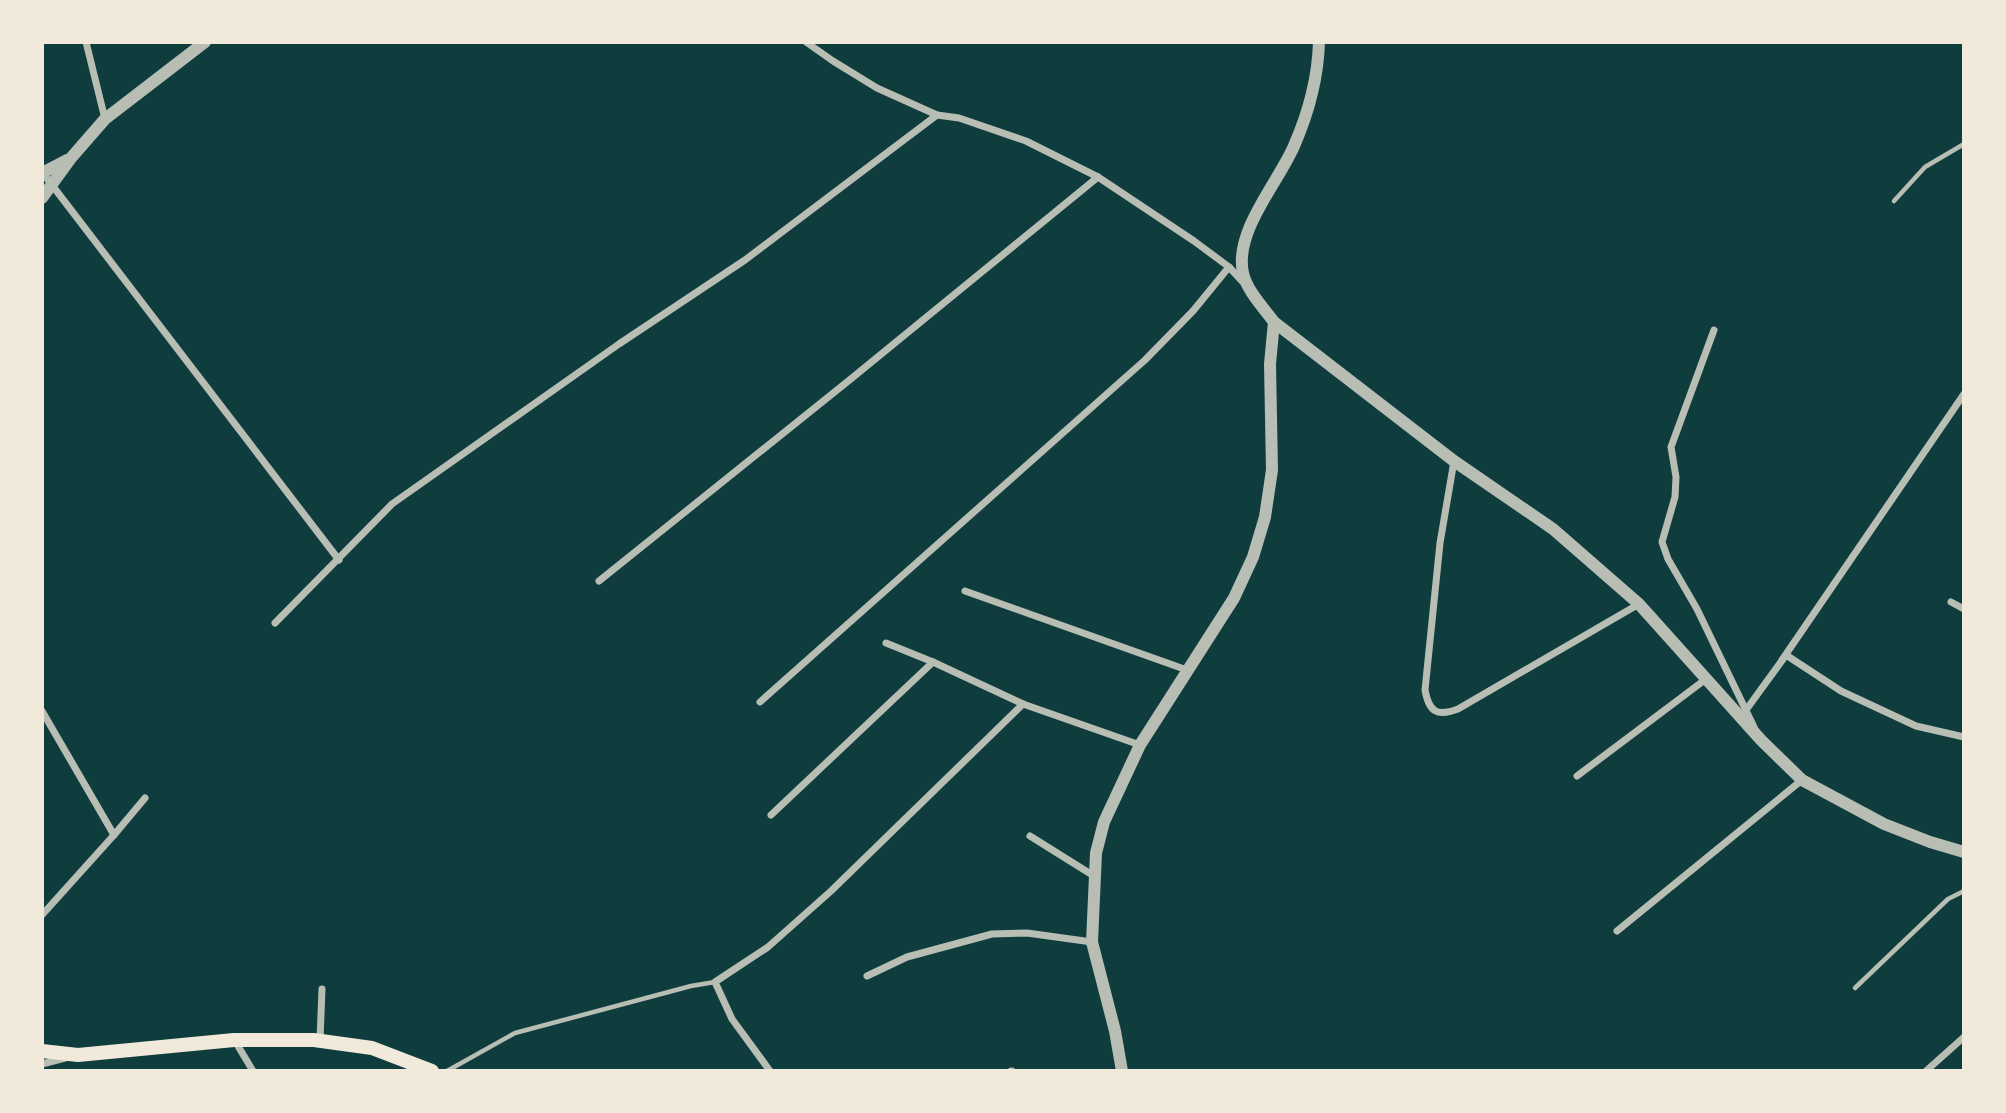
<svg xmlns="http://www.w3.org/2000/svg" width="2006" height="1113" font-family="'Source Serif 4',serif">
<rect width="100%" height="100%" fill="#0f3d3e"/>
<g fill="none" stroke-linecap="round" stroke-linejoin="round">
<g stroke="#b8beb3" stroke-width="4.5">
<polyline points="1894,201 1925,167 1964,144"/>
<polyline points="1855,988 1948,899 1964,891"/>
<polyline points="447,1071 515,1033 691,986 715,982"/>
</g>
<g stroke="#b8beb3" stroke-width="7">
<polyline points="86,42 105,119"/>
<polyline points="806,42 833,61 877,88 937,115 959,118 1026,141 1098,177 1194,241 1229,267 1242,281"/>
<polyline points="42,172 339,560"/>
<polyline points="1714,330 1671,447 1676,477 1675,497 1662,542 1668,559 1697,609 1754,727"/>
<path d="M1454,461l-14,82 -15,147c4,22 12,27 33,19l181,-105"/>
<polyline points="599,581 852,378 1098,177"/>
<polyline points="965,591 1187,670"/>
<polyline points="1951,602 1964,609"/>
<polyline points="275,623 392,504 619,344 745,260 937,115"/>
<polyline points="886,643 933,662 1023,704 1140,745"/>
<polyline points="1782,660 1964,394"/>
<polyline points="760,702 1145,360 1193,311 1229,267"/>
<polyline points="1746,710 1786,655 1841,691 1916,726 1964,737"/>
<polyline points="42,711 114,835 145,798"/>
<polyline points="1577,776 1706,679"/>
<polyline points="771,815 933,662"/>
<polyline points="1030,836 1094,876"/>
<polyline points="42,915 114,835"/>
<polyline points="1617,931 1802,780"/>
<polyline points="867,976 907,957 992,934 1027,933 1092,942"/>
<polyline points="320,1040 322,989"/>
<polyline points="235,1041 253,1071"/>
<polyline points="42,1064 65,1058"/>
<polyline points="770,1071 732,1019 715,982 768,947 831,891 1023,704"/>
<polyline points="1011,1071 1012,1071"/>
<polyline points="1926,1071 1964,1037"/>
</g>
<g stroke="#b8beb3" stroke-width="12">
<polyline points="42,173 67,160"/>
<polyline points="42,198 71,158 105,119 205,42"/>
<polyline points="1274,322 1454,461 1553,529 1639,604 1761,740 1802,780 1884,824 1930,842 1964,852"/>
<path d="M1122,1071l-7,-40 -23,-89 4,-89 8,-31 36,-77 94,-147 19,-41 12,-40 7,-47 -2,-106 4,-42c-11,-15 -27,-31 -31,-49 -9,-42 35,-90 51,-127 14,-32 24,-70 25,-104"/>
</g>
<polyline stroke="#f1e9da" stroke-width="14" points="42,1051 78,1055 234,1040 314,1040 372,1048 432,1071"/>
</g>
<rect width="2006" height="1113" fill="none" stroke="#f1e9da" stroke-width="88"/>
</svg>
